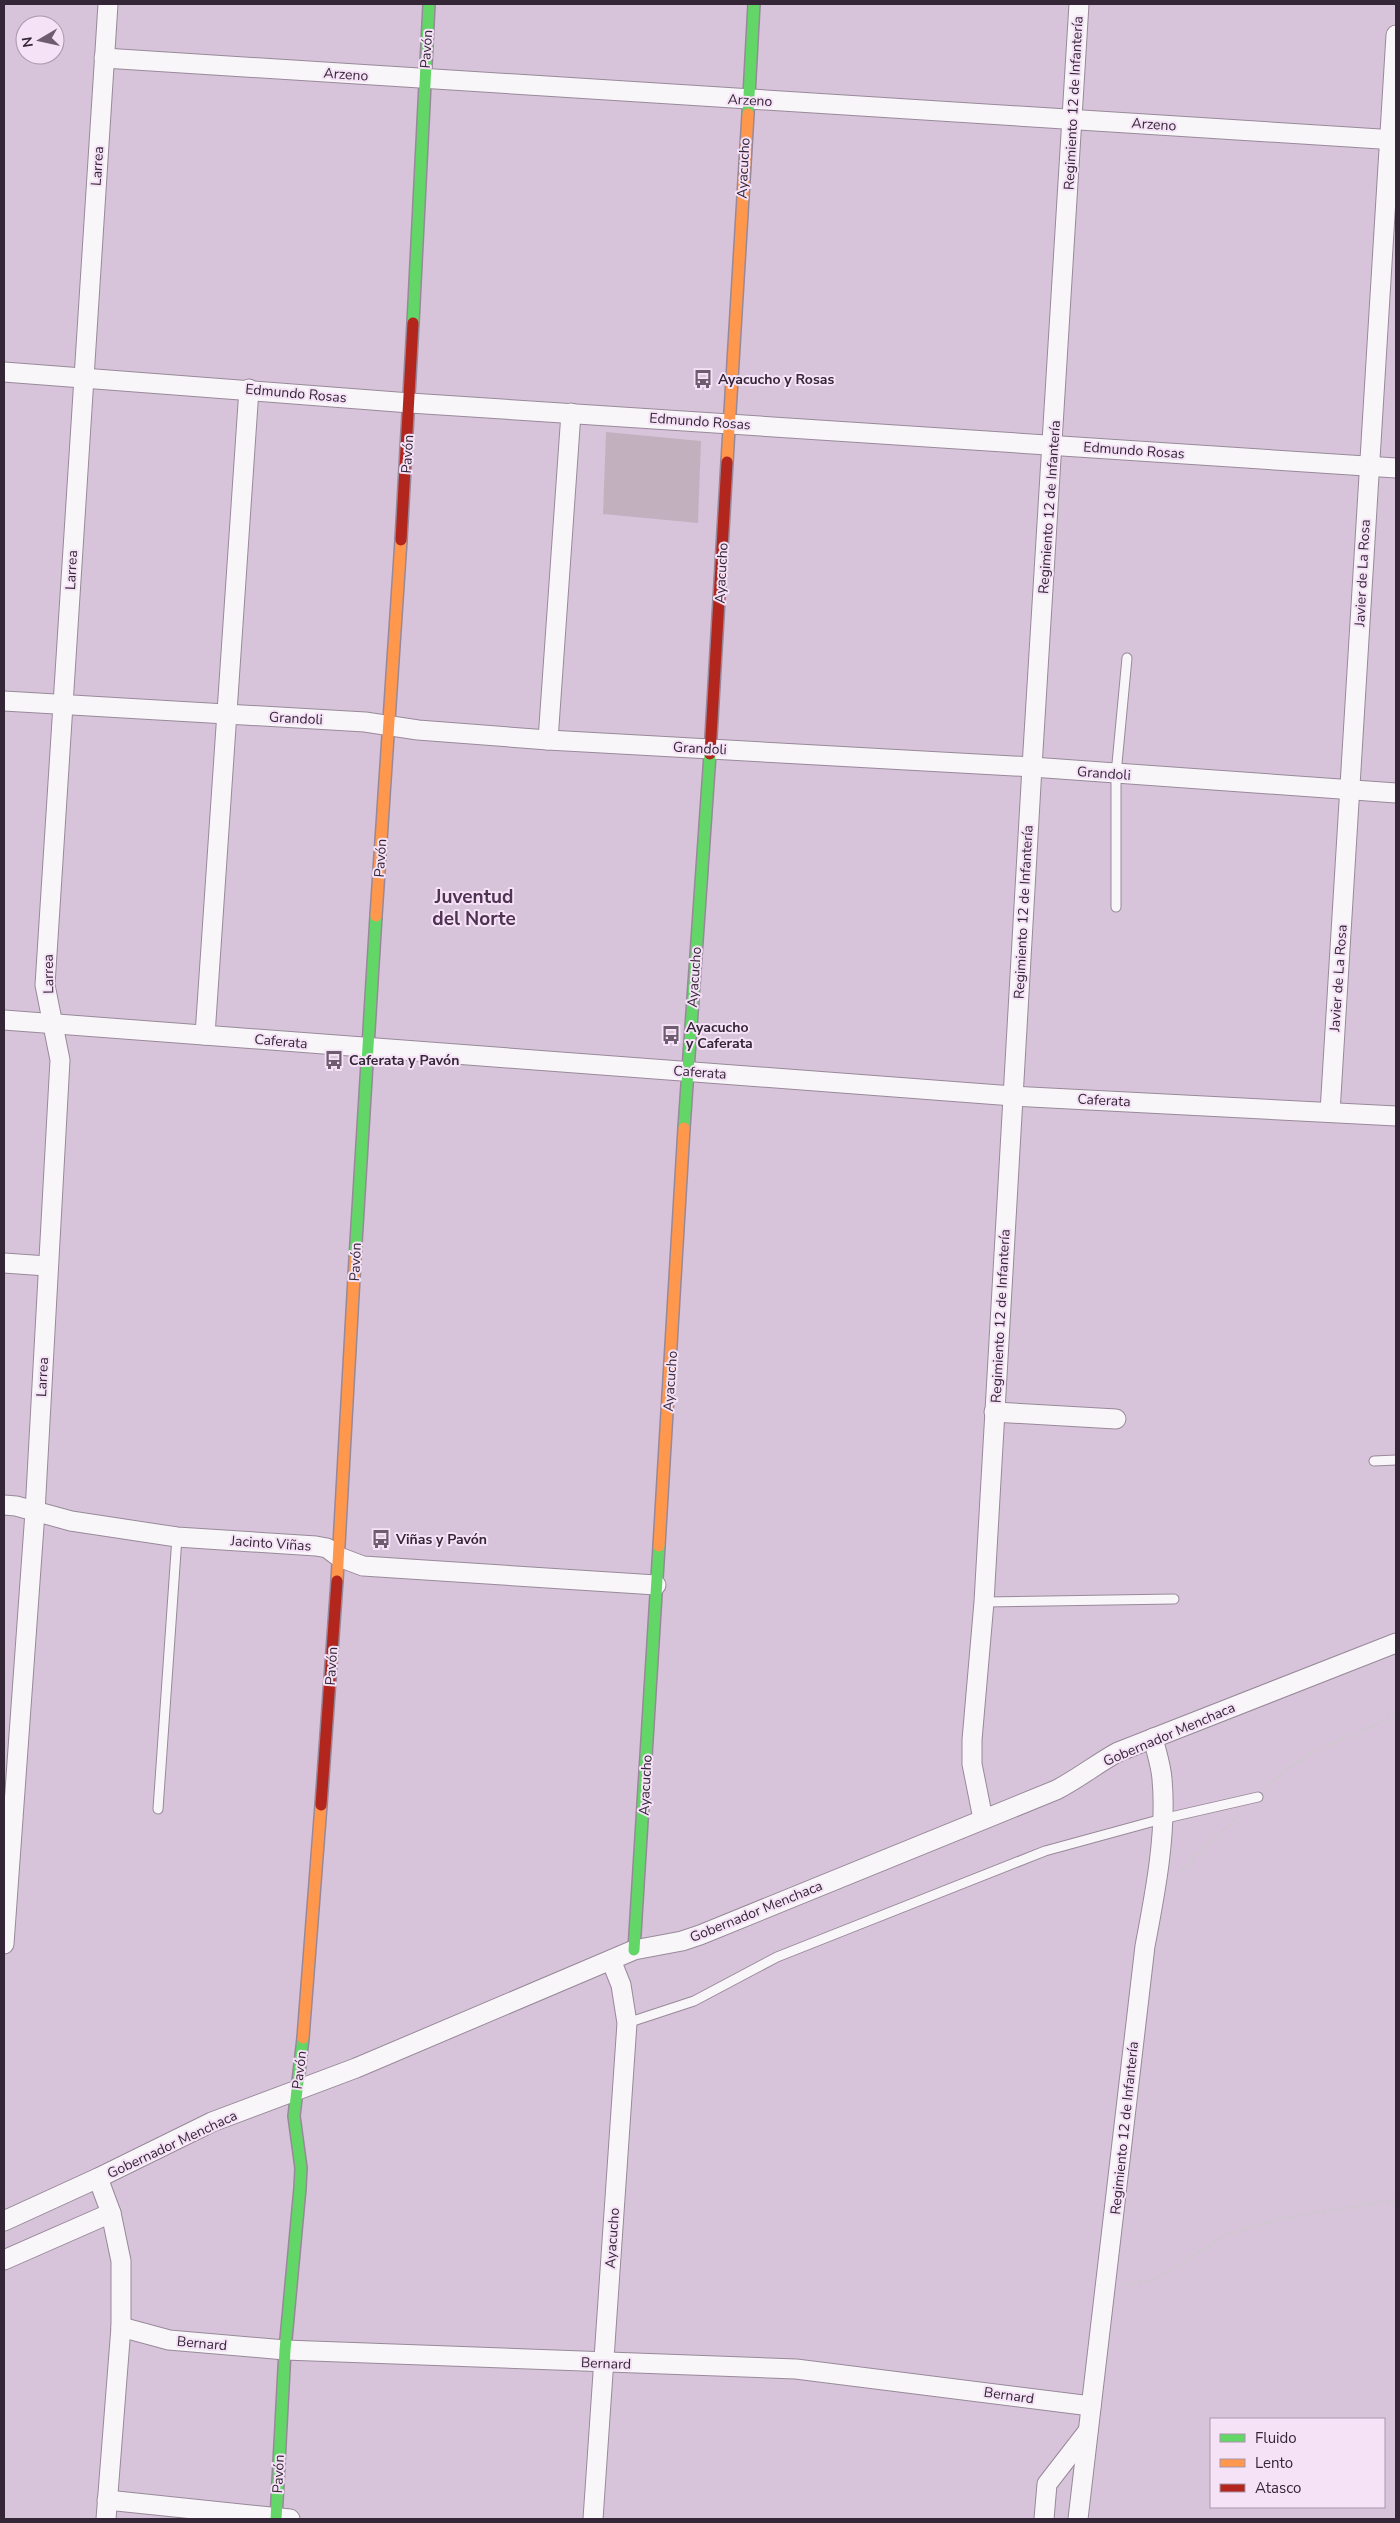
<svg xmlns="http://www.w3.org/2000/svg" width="1400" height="2523" font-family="'Nunito Sans',sans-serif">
<rect width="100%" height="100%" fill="#d8c4da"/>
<polygon fill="#c2b0bf" points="606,432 701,441 698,523 603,514"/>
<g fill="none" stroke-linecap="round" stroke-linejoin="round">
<g stroke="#98899a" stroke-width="11">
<g id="lane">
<polyline points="1116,907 1116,774 1127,658"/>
<polyline points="1374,1461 1396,1460"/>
<polyline points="984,1602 1174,1599"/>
<polyline points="158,1809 177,1537"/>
<polyline points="627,2023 694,2001 777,1957 1045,1851 1162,1819 1258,1797"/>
</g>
</g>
<g stroke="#98899a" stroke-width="21">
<g id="street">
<polyline points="104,58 1396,140"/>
<polyline points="4,372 410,403 1396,468"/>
<polyline points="4,701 365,722 418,730 548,740 1032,767 1396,793"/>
<polyline points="548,740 571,413"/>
<polyline points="4,1020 1013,1096 1396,1116"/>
<polyline points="205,1035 249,389"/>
<polyline points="1330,1112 1396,35"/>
<polyline points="4,1263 47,1266"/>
<polyline points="994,1412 1116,1419"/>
<polyline points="4,1505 16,1506 71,1521 177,1537 316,1546 327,1548 339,1557 363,1566 656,1585"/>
<polyline points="983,1819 972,1764 972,1740 984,1602 1032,767 1079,4"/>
<polyline points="4,1944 35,1512 60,1060 45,985 108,4"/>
<polyline points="98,2178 111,2213 121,2261 121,2327 106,2519"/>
<path d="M4,2221l94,-43 114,-56 144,-54 278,-118 48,-9 18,-6 356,-145c22,-11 40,-26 62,-38l278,-109"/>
<polyline points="4,2260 111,2213"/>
<polyline points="121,2327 169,2340 285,2350 796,2369 1091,2406"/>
<polyline points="107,2500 290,2519"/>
<polyline points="593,2519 627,2023 621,1985 611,1960"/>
<polyline points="1044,2519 1047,2484 1088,2431"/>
<path d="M1078,2519l67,-573c10,-52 22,-114 17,-167 -1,-14 -6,-28 -9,-41"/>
</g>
</g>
<g stroke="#98899a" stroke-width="14">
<g id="fast">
<polyline points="748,114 754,4"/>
<polyline points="413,323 429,4"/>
<polyline points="684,1128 710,754"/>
<polyline points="355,1259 376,916"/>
<polyline points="634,1950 659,1546"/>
<polyline points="276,2519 285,2350 300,2188 301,2168 294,2116 303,2038"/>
</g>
</g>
<g stroke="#98899a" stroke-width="14">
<g id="slow">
<polyline points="727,462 748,114"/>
<polyline points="376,916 401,540"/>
<polyline points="659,1546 684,1128"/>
<polyline points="337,1581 355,1259"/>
<polyline points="303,2038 321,1805"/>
</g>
</g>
<g stroke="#98899a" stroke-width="14">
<g id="jam">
<polyline points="401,540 413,323"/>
<polyline points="710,754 727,462"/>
<polyline points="321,1805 337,1581"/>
</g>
</g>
<g stroke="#cec8ce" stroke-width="3" stroke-dasharray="2.5 2.5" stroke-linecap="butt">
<path d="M1266,1788c28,-34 90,-54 130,-72"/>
<polyline points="1178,1873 1237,1817"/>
<polyline points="1124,2284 1154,2280 1226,2235 1277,2219 1396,2200"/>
</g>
<use href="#lane" stroke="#f9f6f9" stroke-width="9"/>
<use href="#street" stroke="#f9f6f9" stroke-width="19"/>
<use href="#fast" stroke="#63d668" stroke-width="11"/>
<use href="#slow" stroke="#ff974d" stroke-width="11"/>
<use href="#jam" stroke="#b3261e" stroke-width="11"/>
</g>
<defs>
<g id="bus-bare" transform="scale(1.5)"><path d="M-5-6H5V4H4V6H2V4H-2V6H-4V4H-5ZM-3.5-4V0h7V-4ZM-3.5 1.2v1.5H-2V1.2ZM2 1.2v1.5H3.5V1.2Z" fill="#6d5d6f" stroke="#f5e2f7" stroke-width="2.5" paint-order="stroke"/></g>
</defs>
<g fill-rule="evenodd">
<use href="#bus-bare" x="703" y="379"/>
<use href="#bus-bare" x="671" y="1035"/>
<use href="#bus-bare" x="334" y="1060"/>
<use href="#bus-bare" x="381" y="1539"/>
</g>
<g text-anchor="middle" stroke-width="4" stroke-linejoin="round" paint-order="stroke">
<g font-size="14" fill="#342636" stroke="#f5e2f7">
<text transform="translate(426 49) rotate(-86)" y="5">Pavón</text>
<text transform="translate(346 74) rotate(4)" y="5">Arzeno</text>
<text transform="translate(750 100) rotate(3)" y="5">Arzeno</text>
<text transform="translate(1073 103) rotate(-87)" y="5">Regimiento 12 de Infantería</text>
<text transform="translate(1154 124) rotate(4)" y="5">Arzeno</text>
<text transform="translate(97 166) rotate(-86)" y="5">Larrea</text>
<text transform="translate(743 168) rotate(-87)" y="5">Ayacucho</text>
<text transform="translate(296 393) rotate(5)" y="5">Edmundo Rosas</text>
<text transform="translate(700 421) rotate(4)" y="5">Edmundo Rosas</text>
<text transform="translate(1134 450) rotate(4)" y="5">Edmundo Rosas</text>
<text transform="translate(407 454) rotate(-86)" y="5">Pavón</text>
<text transform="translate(1049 507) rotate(-86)" y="5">Regimiento 12 de Infantería</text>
<text transform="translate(71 570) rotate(-87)" y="5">Larrea</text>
<text transform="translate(721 573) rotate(-87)" y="5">Ayacucho</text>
<text transform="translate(1362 573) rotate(-87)" y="5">Javier de La Rosa</text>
<text transform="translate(296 718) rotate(3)" y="5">Grandoli</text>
<text transform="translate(700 748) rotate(3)" y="5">Grandoli</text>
<text transform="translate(1104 773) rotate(4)" y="5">Grandoli</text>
<text transform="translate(380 858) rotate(-86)" y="5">Pavón</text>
<text transform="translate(1023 912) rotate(-87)" y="5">Regimiento 12 de Infantería</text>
<text transform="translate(48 974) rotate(-91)" y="5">Larrea</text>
<text transform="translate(694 977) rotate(-86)" y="5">Ayacucho</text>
<text transform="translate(1338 978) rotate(-86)" y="5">Javier de La Rosa</text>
<text transform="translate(281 1041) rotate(5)" y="5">Caferata</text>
<text transform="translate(700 1072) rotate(4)" y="5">Caferata</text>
<text transform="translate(1104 1100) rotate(3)" y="5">Caferata</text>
<text transform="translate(355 1262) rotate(-87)" y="5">Pavón</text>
<text transform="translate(1000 1316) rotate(-87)" y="5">Regimiento 12 de Infantería</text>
<text transform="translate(42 1377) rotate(-87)" y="5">Larrea</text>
<text transform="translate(670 1381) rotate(-86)" y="5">Ayacucho</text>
<text transform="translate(271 1543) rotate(4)" y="5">Jacinto Viñas</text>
<text transform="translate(331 1666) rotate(-86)" y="5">Pavón</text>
<text transform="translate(1169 1734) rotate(-23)" y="5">Gobernador Menchaca</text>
<text transform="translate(645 1785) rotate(-87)" y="5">Ayacucho</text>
<text transform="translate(756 1911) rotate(-22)" y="5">Gobernador Menchaca</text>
<text transform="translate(299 2070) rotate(-83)" y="5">Pavón</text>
<text transform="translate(1124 2128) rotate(-84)" y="5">Regimiento 12 de Infantería</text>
<text transform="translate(172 2144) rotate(-25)" y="5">Gobernador Menchaca</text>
<text transform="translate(612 2238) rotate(-86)" y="5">Ayacucho</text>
<text transform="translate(202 2343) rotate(5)" y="5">Bernard</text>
<text transform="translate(606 2363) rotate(2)" y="5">Bernard</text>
<text transform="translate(1009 2395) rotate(8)" y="5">Bernard</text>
<text transform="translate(278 2474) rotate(-87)" y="5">Pavón</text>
</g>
<g font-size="14" font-weight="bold" fill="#342636" stroke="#f5e2f7" text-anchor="start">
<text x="718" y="384">Ayacucho y Rosas</text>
<text x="686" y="1032">Ayacucho<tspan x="686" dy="16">y Caferata</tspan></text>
<text x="349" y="1065">Caferata y Pavón</text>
<text x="396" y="1544">Viñas y Pavón</text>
</g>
<g font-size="19" font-weight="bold" fill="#503253" stroke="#f5e2f7">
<text x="474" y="903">Juventud<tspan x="474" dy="22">del Norte</tspan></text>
</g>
</g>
<rect width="1400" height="2523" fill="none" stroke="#342636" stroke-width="10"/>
<rect x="1210" y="2418" width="175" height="90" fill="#f5e2f7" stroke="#a897aa"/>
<rect x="1220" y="2434" width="25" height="8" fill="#63d668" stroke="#a897aa"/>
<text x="1255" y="2443" font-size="15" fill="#342636">Fluido</text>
<rect x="1220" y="2459" width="25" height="8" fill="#ff974d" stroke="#a897aa"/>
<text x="1255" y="2468" font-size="15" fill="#342636">Lento</text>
<rect x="1220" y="2484" width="25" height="8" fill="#b3261e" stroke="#a897aa"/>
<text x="1255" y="2493" font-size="15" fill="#342636">Atasco</text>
<g transform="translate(40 40) rotate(261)"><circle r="24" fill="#f5e2f7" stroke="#a897aa"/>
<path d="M0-4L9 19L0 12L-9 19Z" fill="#6d5d6f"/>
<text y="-8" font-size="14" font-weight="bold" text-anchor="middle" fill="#342636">N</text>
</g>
</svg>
